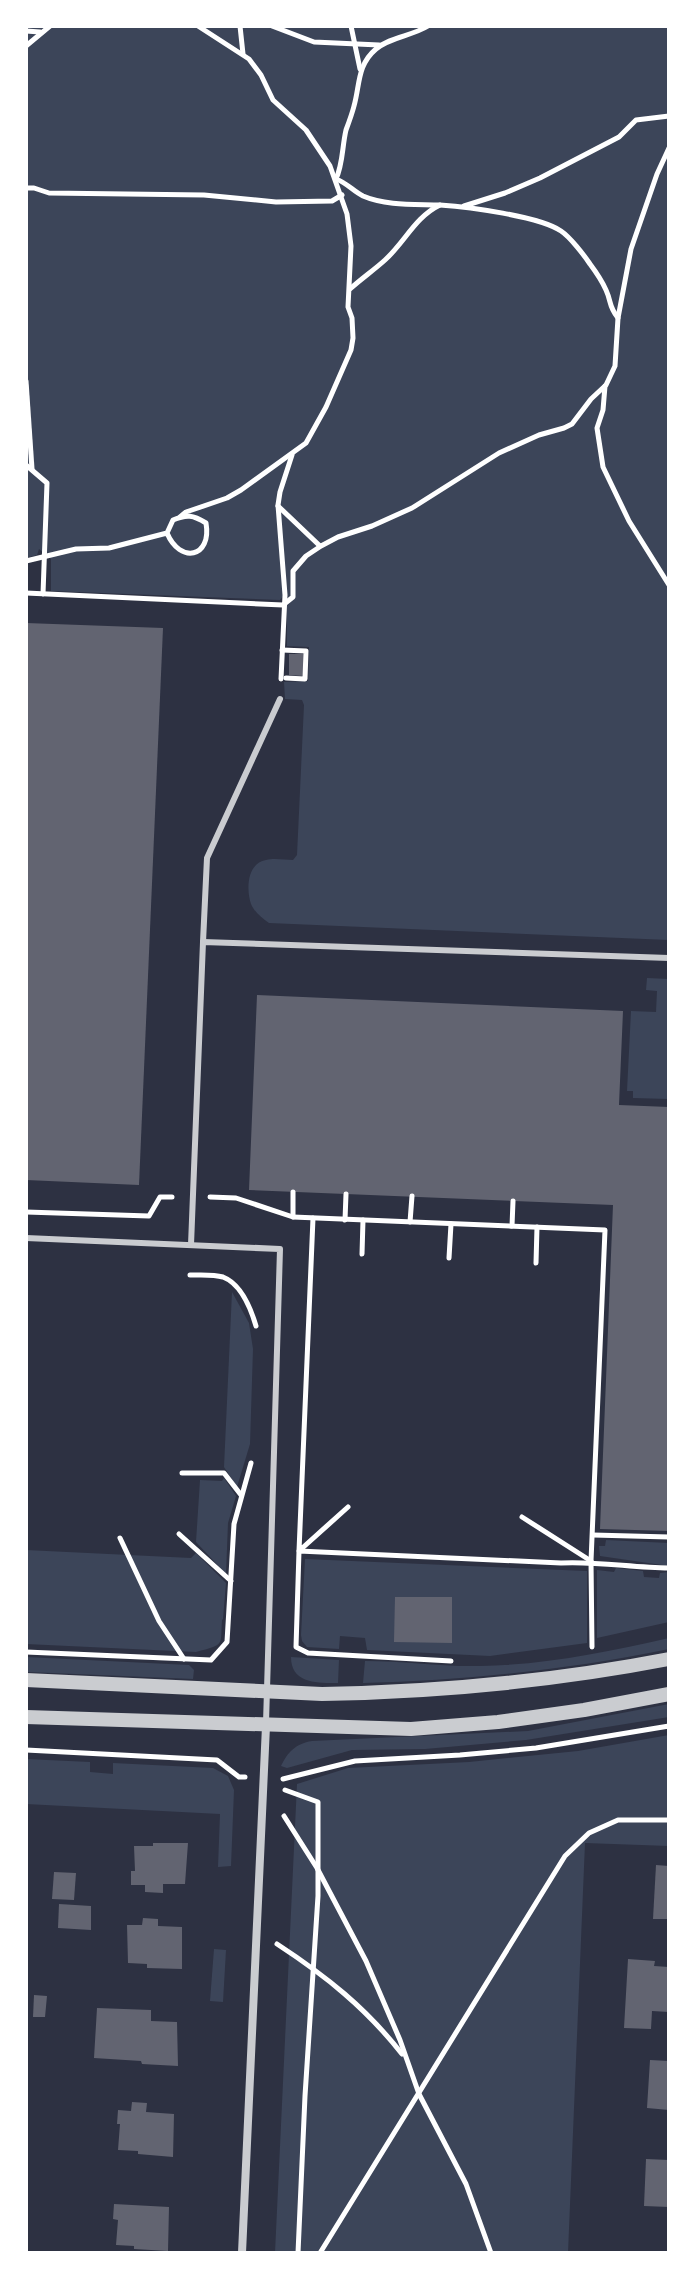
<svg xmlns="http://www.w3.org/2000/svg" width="695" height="2279" font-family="Lato,sans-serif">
<rect width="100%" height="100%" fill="#2d3142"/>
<g fill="#3c4559">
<path d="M26,26h643v914l-400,-17c-7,-5 -14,-10 -18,-19 -5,-15 -4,-41 15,-44 8,-2 19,0 27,0l4,-5 7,-150 -2,-5 -17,-1 -1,-17 24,-1 1,-34 -22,-1v-55l-7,9 -229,-9v-32l-12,-10 -2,6 -11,3z"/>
<polygon points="647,978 669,979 669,1099 633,1098 633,1091 627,1091 631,1011 656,1012 657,991 646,990"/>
<polygon points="232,1292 249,1323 253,1349 250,1444 237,1487 224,1467"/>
<polygon points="224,1478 236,1496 228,1523 226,1574 196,1542 200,1480 222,1481"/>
<polygon points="606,1540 669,1543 669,1566 600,1556 599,1546 605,1546"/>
<path d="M26,1550l165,8 5,-5 30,30 -3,36 -1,1c-2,26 4,24 -26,32l-170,-8z"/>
<polygon points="305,1559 587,1571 587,1643 490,1656 367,1650 365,1638 340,1636 339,1649 307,1647 302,1641 301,1635"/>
<polygon points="616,1568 643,1571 644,1577 659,1578 660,1573 669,1572 669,1622 597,1638 597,1570 614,1572"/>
<path d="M669,1638v11c-101,21 -203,31 -306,34l2,-22c39,0 77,6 116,5 63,-1 127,-14 188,-28z"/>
<polygon points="26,1657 189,1665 194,1670 193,1679 28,1672 26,1671"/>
<path d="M291,1657l48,3 -1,23c-20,0 -47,1 -47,-26z"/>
<path d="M669,1704v13l-143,23 -101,9 -73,1 -65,18 -6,-2c7,-14 14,-22 31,-25l216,-10z"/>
<polygon points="669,1735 669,1846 585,1843 568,2253 275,2253 297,1784 348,1768 469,1762 578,1751"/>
<polygon points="26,1759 90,1762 90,1772 113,1774 113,1763 213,1768 228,1776 234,1790 231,1866 218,1867 220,1814 26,1804"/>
<polygon points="214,1949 226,1950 223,2002 210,2001"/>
</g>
<g fill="#626471">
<polygon points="26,623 163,628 139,1185 26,1180"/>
<polygon points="289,654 303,654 303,676 289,675"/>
<polygon points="257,995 623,1011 619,1105 669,1107 669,1531 600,1529 613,1205 249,1190"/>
<polygon points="395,1597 452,1597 452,1643 394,1642"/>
<polygon points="153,1843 188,1843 185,1884 163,1884 163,1893 145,1892 145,1885 131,1885 131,1871 135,1871 134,1846 153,1846"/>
<polygon points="656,1865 669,1866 669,1919 653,1919"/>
<polygon points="54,1872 76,1873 74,1900 52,1899"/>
<polygon points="59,1904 91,1906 91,1930 58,1928"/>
<polygon points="143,1918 158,1919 158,1926 182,1927 182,1969 147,1968 147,1964 128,1963 127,1925 142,1925"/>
<polygon points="628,1959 655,1961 654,1966 669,1967 669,2012 652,2011 651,2029 624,2028"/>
<polygon points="34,1995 47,1996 45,2017 33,2017"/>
<polygon points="97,2008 151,2010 151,2021 177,2022 178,2066 142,2064 141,2061 94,2058"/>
<polygon points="650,2060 669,2061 669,2110 647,2108"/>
<polygon points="132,2102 147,2103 146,2112 174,2114 173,2157 138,2154 138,2151 118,2150 120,2124 117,2124 118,2110 131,2111"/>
<polygon points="646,2159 669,2160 669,2207 644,2206"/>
<polygon points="114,2204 169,2207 168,2251 134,2249 134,2246 116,2245 118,2220 113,2219"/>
</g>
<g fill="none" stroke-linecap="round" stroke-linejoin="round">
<g stroke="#fff" stroke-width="5">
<polyline points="240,26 243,54"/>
<polyline points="272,26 314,42 379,45"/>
<polyline points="351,26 360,69"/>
<polyline points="26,31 40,32"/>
<polyline points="26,46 50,26"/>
<polyline points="26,188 34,188 49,193 204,195 276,202 332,201 342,195"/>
<polyline points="464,206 505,193 540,178 619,137 636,120 669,116"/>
<path d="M350,289c11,-10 24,-19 35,-29 20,-18 30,-43 55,-55 -24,-1 -54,1 -77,-9 -10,-5 -16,-13 -27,-17 7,-15 6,-32 10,-49 3,-8 6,-16 8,-24 6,-21 3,-41 22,-57 14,-12 36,-13 52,-23"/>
<polyline points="618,318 631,249 657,174 669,148"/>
<polyline points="26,381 32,469"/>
<polyline points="605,386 603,410 597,428 603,467 629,521 669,585"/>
<polyline points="26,465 47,483 43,594"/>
<polyline points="278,506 320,546"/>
<polyline points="180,517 186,512 227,498 241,490 306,443 326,407 351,350 353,338 352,318 348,307 351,246 347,214 330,166 306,130 273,100 261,75 249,59 198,26"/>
<path d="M26,561l50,-12 33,-1 58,-15 6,-13c14,-6 20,-5 33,3 6,35 -26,41 -39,10"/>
<path d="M26,593l257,12 10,-8v-26l13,-15 15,-10 17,-9 34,-11 40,-18 87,-55 40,-18 25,-7 8,-4 19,-25 15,-14 9,-19 3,-48c-10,-13 -6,-15 -12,-28 -4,-9 -10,-18 -16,-26 -6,-9 -20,-27 -29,-33 -22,-15 -93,-24 -121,-26"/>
<polyline points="282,650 306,651 305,679 286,678"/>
<polyline points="281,679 285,595 278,505 280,492 292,455"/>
<polyline points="293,1192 293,1217"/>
<polyline points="210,1197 236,1198 293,1217 605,1230 591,1561 592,1647"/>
<polyline points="26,1212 149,1216 160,1197 172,1197"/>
<polyline points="313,1218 299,1551 348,1507"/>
<polyline points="345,1220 346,1194"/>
<polyline points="410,1222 412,1196"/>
<polyline points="512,1226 513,1201"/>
<polyline points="362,1254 363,1220"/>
<polyline points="449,1258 451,1224"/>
<polyline points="536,1263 537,1227"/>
<path d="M190,1275c11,0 23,-1 33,2 18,7 28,32 33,49"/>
<polyline points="182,1473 224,1473 241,1495"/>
<polyline points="522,1517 591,1561"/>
<polyline points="179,1534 231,1581"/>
<polyline points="593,1535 669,1537"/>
<polyline points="120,1538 159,1621 184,1659"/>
<polyline points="26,1652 211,1660 227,1642 234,1524 251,1463"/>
<path d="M451,1661l-143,-8 -12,-6 3,-96 262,12c37,-2 72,5 108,5"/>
<polyline points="26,1750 217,1760 239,1777 245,1777"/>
<polyline points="283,1779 355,1761 460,1755 536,1748 669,1726"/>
<polyline points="285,1790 318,1802 318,1896 305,2096 298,2253"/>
<polyline points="284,1816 317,1868 366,1961 400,2040 419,2094 466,2184 491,2253"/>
<path d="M277,1944c49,32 89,64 125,110"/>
<polyline points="320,2253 565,1856 589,1833 618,1820 669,1820"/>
</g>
<g stroke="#caccd0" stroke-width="6">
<polyline points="203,942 207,858 280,699"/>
<polyline points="26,1238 280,1249 266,1723"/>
<polyline points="191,1245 203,942 669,958"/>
</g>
<polyline stroke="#caccd0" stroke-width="8" points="242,2253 266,1726"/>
<g stroke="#caccd0" stroke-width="14">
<path d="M26,1680l296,14c116,-2 233,-13 347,-35"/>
<polyline points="26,1717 411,1729 498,1722 584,1710 669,1694"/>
</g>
</g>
<rect width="695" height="2279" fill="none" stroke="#ffffff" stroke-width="56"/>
</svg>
